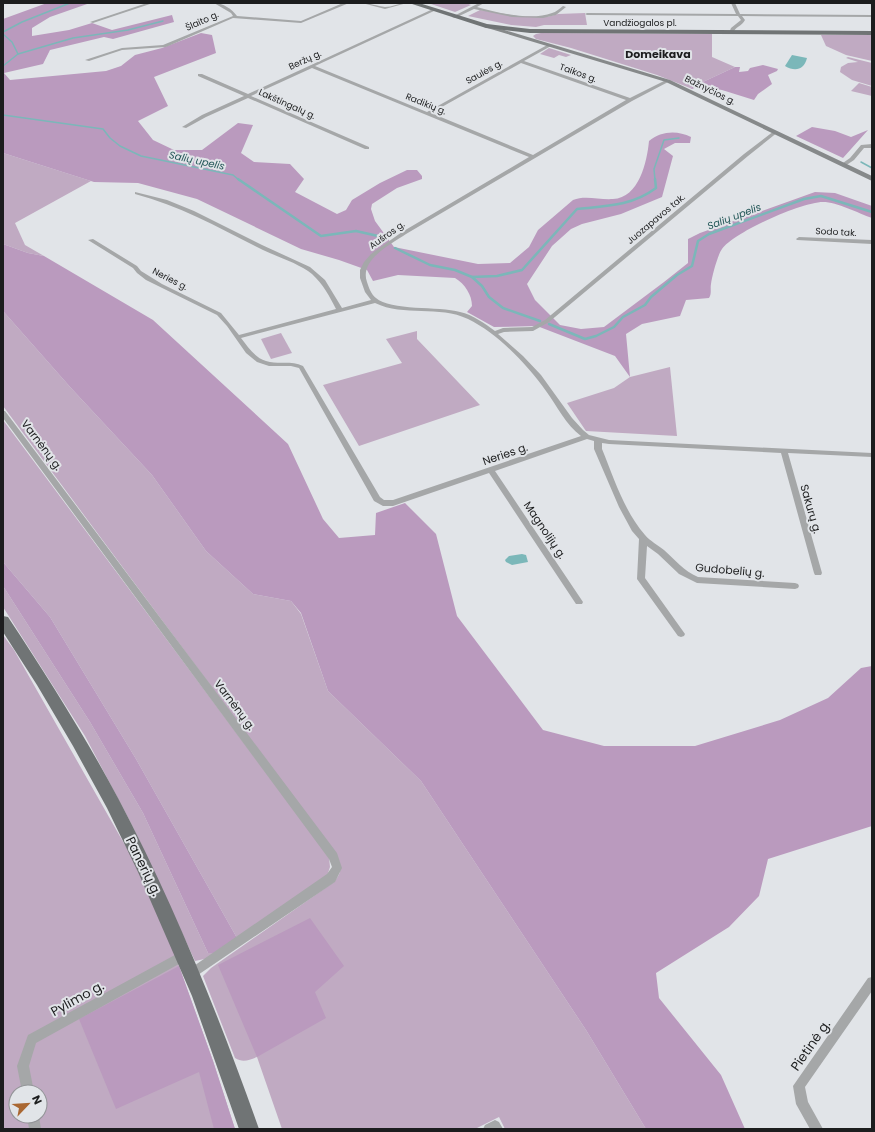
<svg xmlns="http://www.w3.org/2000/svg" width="875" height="1132" font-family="Poppins,sans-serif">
<rect width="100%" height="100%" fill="#e1e4e8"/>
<g fill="#c0aac2" fill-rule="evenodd">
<polygon points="428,3 466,3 471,5 455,12"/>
<polygon points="480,10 518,16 547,17 558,14 585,13 587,25 544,25 536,27 511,25 468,16"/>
<polygon points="541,33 712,34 712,57 735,67 690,88 657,75 571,48 536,39 533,36 536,34"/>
<polygon points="821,35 872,35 872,61 846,55 826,46"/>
<polygon points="549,48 571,55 566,57 559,55 554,58 540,54"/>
<polygon points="848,57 872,63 872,86 852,80 840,72 841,67 848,63 858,62 846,58"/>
<polygon points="859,83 872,87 872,96 851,91"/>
<polygon points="3,153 91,181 15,223 25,245 44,256 28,253 3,244"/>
<path d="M3,311l68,77 81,87 54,76 47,43 38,7 10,13 27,77 93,90 165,249 60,99h-141l-6,-12 -24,12h-193l-25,-72c-8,3 -14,6 -22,1l-32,-82 8,-8 123,-86c8,-10 8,-15 3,-26l-334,-450z"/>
<polygon points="417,331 417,339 480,405 359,446 323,385 402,363 386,339"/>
<polygon points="281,333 292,353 271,359 261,339"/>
<polygon points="670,367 677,436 586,431 567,403 614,388 630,377"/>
<polygon points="3,420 329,857 330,867 327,876 237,938 136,759 50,617 3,562"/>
<polygon points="3,586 90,722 143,813 208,953 214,953 209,958 195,961 133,827 85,736 3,607"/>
<path d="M3,635l11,15 120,211 39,89 40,111 22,68h-232zM16,1092h24v24h-24z"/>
</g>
<g fill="#ba9abe">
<path d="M47,3h43l-40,14 -18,11v8l37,-6 23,-7 20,7 60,-15 2,7 -61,17 -9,-2 -54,13 -7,14 -39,9 6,7 96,-9 15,-5 14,-11 27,-7 39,-15 11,2 4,18 -62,24 14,29 -30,15 15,19 21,10h28l36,-27 15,2 -12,28 13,9 36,2 14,15 -9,13 42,22 9,-4 6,-10 28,-17 27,-13h10l5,6v3l-25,9 -25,16 -1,5 4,12 19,26 84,17 32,-1 19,-16 9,-17 35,-30c12,-5 26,0 40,-1 26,-1 34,-37 36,-58 12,-10 28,-11 42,-4l-1,6h-15l-11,6 9,7 -11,41 -41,17 -39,10 -11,5 -19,17 -25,38 8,16 25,25 21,4 23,-2 60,-45 24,-19v-24l12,-6 115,-41 20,1 37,13v12c-14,-5 -35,-16 -49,-16 -21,0 -89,30 -101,47 -4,5 -10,27 -11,35 -1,5 1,9 -2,14l-23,2 -6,16 -38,8 -16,10 4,43 -15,-21 -78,-30 -43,1 -27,-15 5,-6c0,-11 -7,-22 -17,-28l-57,-3 -25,6 -6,-11 -28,-10 -38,-11 -104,-50 -59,-16 -44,-1 -91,-29v-134z"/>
<polygon points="763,65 778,69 777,71 768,75 772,84 758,94 754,100 722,90 710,88 708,86 700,86 692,89 690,88 735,67 740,67 739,72 748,71 750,68"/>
<polygon points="812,127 835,131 851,137 868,130 843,158 796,136"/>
<polygon points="3,244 28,253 44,256 153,320 288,444 323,519 339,538 375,535 376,513 405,503 436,534 457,616 543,730 604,746 695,746 780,720 828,698 861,668 872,666 872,826 768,859 759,896 729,927 656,973 659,998 721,1075 745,1129 646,1129 586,1030 421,781 328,691 301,613 291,601 253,594 206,551 152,475 71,388 3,311"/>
<polygon points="3,562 50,617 136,759 237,938 214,953 208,953 143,813 90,722 3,586"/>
<polygon points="310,918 344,966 315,992 326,1018 257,1057 218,965"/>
<polygon points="179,966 213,1061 235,1129 214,1129 199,1072 116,1109 79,1019"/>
</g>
<g fill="#7bb7b9">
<path d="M792,55l15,3c-3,12 -12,14 -22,8z"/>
<polygon points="522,554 526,555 528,562 512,565 506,562 505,560 509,556"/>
</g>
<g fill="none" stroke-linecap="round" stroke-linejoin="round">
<g stroke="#7bb7b9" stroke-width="1.5">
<polyline points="3,32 22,22 70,3"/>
<polyline points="3,34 12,42 18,54 3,66"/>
<polyline points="18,54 73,38 128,30 163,21"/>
<polyline points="3,115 103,129 110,138 120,146 141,156 233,175 239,180"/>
<polyline points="861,162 872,168"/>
<polyline points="655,180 654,169 664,140 679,138"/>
</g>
<g stroke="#7bb7b9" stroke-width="2.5">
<polyline points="238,179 321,236 356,231 378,236"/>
<polyline points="395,248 430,265 455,270 472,277 482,286 489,297 503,308 540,321"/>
<path d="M472,277l25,-1 25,-6 55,-61c29,-3 55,-3 79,-21l-1,-9"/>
<polyline points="549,324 585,339 596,336 614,327 623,317 645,305 651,297 677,275 692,266 698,241 709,234 804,199 821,196 872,212"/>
</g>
<g fill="#a5a7a8" fill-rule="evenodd">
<polygon points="147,3 153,3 93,23 90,22"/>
<path d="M214,3c9,0 18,6 23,13l64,5 42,-18h6l-48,20 -68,-5 -67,29 -44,3 -33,11 -4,-1 37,-12 41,-3 70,-29 -2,-3z"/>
<path d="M362,3c8,0 15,3 23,4 7,0 14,-4 22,-4l-22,6z"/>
<path d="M479,3h5l-7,4c20,6 55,14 75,6 4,-1 7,-4 11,-7l3,1 -10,8 -13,3 -31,-1 -38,-8 -19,9 -3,-1z"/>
<path d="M731,3h4l5,11 132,1v2l-130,-1 3,4c-3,6 -10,7 -12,13l-2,1 -2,-1 2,-5 10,-8 -3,-4 -151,-1 -2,-1 2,-1 149,1z"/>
<polygon points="870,3 872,3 872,5 871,5"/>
<path d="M433,9l1,2 -119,55 112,46 122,-68 2,1v1l-27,15 106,37 36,-18 4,1 -38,20 -226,133c-15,10 -47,26 -39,48 2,6 4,12 9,16 14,13 63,8 84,14 13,3 24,11 35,19l8,-3 29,-1 13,-7 199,-166 30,-23 4,1 -30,24 -199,166 -16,9 -29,1 -6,2 25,22 18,19 31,43 11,12 6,5 20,5 263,13v4l-84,-4 34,120 -1,2h-6l-1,-2 -33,-120 -172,-9 -7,-1v6c12,29 22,62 43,86 5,6 13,10 19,15 11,10 20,21 34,27l97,6 3,1 1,2 -1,2 -3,1 -98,-6 -18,-9 -21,-20 -11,-8 -2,32 40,56 -1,2 -3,1 -3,-1 -41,-57 2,-40 -7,-8 -13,-24 -25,-58v-8l-7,-2 -92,32 88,131 -1,2h-6l-87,-131 -96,33h-10l-9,-5 -75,-133 -8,-2h-22l-12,-4 -11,-9 -19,-27 -10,-11 -71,-35 -9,-7 -4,-5 -45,-28 5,-1 44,27 4,5 21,13 59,29 18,22 97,-26c-6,-12 -13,-25 -24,-35 -12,-10 -34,-17 -49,-24 -42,-21 -82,-44 -128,-56v-2l32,8 27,11 68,34 48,22 15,13 17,28 29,-8 -6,-8 -5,-14v-8l4,-8 7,-8 31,-22 127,-75 -217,-89 -61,28 118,51v2h-4l-117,-51 -42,19 -20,11 -4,-1 20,-12 42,-19 -46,-20v-2h4l46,20zM521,63l105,37 -93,55 -102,-42zM375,303c29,14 64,2 93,16 29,14 59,45 78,72 11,15 20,34 35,45l-188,64h-9l-4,-3 -77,-131c-12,-6 -24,-1 -37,-5 -11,-3 -18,-14 -25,-23z"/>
<polygon points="872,144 872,148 864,148 854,160 845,166 840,165 850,158 861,145"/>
<polygon points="799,237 872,240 872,244 797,240 796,239"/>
<polygon points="3,411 5,411 337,853 342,868 335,882 192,979 188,978 187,974 188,970 327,874 332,867 329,859 3,418"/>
<polygon points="184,950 188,951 189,955 188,959 36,1043 29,1066 34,1092 22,1092 17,1066 28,1035"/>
<polygon points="872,977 872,991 805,1087 808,1102 823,1129 810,1129 796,1104 793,1086 868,978"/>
<polygon points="27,1116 39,1116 41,1129 29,1129"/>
<polygon points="495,1120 499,1122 503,1129 483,1129 485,1125"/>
</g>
<polygon fill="#86898a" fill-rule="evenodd" points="484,25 488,25 670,80 872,176 872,181 666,82 484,27"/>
<g fill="#707475" fill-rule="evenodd">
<polygon points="409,3 419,3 487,24 530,29 872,31 872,35 530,33 486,28"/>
<path d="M3,616l5,1c39,59 77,119 110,181 56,106 101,218 141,331h-20l-47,-133 -54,-124 -31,-64 -34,-62 -36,-61 -34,-53z"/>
</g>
</g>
<g text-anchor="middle" stroke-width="4" stroke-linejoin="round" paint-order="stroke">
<g font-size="9" fill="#1c1d1e" stroke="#e1e4e8">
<text transform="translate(202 21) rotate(-24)" y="3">Šlaito g.</text>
<text x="640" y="26">Vandžiogalos pl.</text>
<text transform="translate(305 60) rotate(-25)" y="3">Beržų g.</text>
<text transform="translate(484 72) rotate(-29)" y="3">Saulės g.</text>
<text transform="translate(578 73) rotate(20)" y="3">Taikos g.</text>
<text transform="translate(710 90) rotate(26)" y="3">Bažnyčios g.</text>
<text transform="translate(287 104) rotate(24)" y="3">Lakštingalų g.</text>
<text transform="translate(426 104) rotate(22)" y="3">Radikių g.</text>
<text transform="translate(656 219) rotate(-40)" y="3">Juozapavos tak.</text>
<text transform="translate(836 232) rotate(3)" y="3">Sodo tak.</text>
<text transform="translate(387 235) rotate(-35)" y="3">Aušros g.</text>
<text transform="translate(170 279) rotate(27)" y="3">Neries g.</text>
</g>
<g font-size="10" font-style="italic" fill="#225657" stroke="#e1e4e8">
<text transform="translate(197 160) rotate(12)" y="4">Salių upelis</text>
<text transform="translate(734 216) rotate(-21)" y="4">Salių upelis</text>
</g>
<g font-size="11" font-weight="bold" fill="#1c1d1e" stroke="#e1e4e8">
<text x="658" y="58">Domeikava</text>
</g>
<g font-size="11" fill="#1c1d1e" stroke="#e1e4e8">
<text transform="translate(42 445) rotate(53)" y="4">Varnėnų g.</text>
<text transform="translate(505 454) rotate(-19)" y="4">Neries g.</text>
<text transform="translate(811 509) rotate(74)" y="4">Sakurų g.</text>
<text transform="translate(545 530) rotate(56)" y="4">Magnolijų g.</text>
<text transform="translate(730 570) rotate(5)" y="4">Gudobelių g.</text>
<text transform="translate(235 705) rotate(53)" y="4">Varnėnų g.</text>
</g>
<g font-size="13" fill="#1c1d1e" stroke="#e1e4e8">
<text transform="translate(144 866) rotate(64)" y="5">Panerių g.</text>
<text transform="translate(77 998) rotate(-29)" y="5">Pylimo g.</text>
<text transform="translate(810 1045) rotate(-55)" y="5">Pietinė g.</text>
</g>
</g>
<rect width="875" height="1132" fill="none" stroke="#1c1d1e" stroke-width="8"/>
<g transform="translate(28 1104) rotate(65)"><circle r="19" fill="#e1e4e8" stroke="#929497"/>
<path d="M0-3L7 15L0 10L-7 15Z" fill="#a96732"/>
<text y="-6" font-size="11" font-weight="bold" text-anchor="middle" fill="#1c1d1e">N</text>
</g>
</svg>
